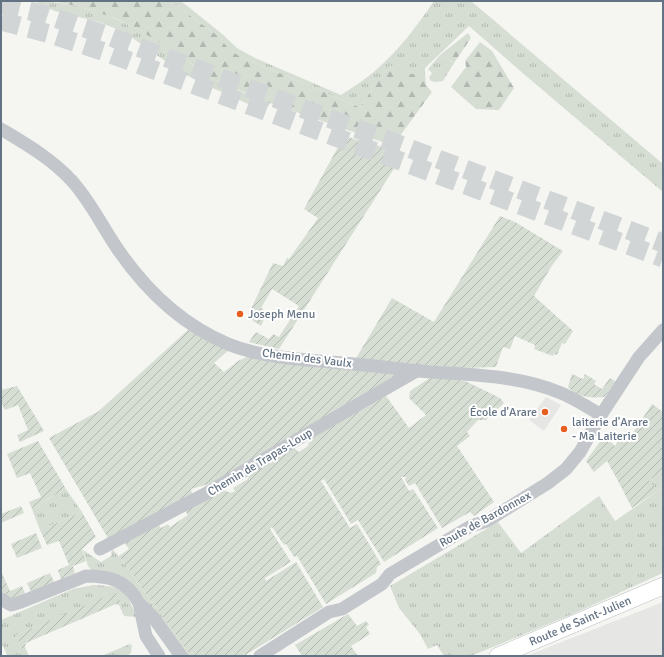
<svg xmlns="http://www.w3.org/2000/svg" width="664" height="657" font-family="Signika,sans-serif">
<defs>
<pattern id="grass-tufts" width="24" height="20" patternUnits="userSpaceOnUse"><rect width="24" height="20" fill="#d6ddd3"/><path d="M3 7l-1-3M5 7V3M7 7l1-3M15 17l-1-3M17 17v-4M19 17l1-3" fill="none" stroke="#b1b8b1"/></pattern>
<pattern id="forest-firs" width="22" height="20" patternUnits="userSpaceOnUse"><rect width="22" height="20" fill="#d6ddd3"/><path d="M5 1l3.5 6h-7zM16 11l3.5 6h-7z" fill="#b1b8b1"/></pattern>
<pattern id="garden-furrows" width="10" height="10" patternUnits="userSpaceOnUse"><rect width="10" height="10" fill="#d6ddd3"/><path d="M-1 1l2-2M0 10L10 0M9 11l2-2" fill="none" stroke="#b1b8b1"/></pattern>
</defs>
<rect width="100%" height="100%" fill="#f5f6f2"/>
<g fill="#e6e7e5">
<polygon points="546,397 561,405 544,431 529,420"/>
<polygon points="663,602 663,656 526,656"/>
</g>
<g fill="url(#grass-tufts)">
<path d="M33,1c51,0 100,22 141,50 14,9 26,20 40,28 17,10 38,16 56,24l-6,8 -67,-30 -22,-13 -51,-36 -25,-10 -44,-11z"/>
<path d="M170,1h10l6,4 35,28 16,15 18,10 86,37c12,-8 25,-16 35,-25 23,-20 41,-44 58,-69h37l192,163v28l-138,-117 -56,-49 -44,42v6h-21l-30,11 -13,23 -122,-52 -10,-7 -11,-13z"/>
<polygon points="440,55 454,63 443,81 436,82 431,81 429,78 432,73 428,69"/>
<polygon points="663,472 663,573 575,613 471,656 444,656 437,645 428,649 420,634 399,608 390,586 498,522 521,553 599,496 615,521 658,491 647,480"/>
<path d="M66,489l16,23 -42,18 -8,-21c12,-6 22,-15 34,-20z"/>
<polygon points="112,549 119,556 191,656 185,656 138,590 92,571 88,566 83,550 101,562 111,556"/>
<path d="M93,585c28,1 34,4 43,32l-12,-1 -3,-7 2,-1 -7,-15 -100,42 6,13 3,-1 4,9h-24l2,-1 -6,-13v-22l72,-31z"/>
<polygon points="130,644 132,646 131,653 127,656 101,656"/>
</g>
<g fill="url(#forest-firs)">
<polygon points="53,1 170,1 218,36 229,49 239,56 361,108 374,85 390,65 404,74 425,74 426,85 432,92 397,140 388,144 270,103 215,80 174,51 137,29 117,19 88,9"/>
<polygon points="468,33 471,38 454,63 440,55"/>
<polygon points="480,42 492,51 514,88 499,110 476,109 451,87 466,67 465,61"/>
</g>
<g fill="url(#garden-furrows)">
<polygon points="344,136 404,153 279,349 249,342 256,332 269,339 273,334 279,337 299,306 272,289 261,308 267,312 261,326 247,317 273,263 283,266 287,258 289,259 318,218 304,209"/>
<polygon points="500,216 515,222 563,251 551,267 534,296 573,331 565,344 562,343 557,355 554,354 553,356 534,349 535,345 515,336 510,349 503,347 496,367 462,368 355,360 392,298 434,322"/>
<polygon points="190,328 229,350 214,363 224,372 238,361 251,355 403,373 220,481 191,489 193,498 109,540 49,438 99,411"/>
<path d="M572,374l11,5 2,-5 11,7 -2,3 8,5 8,-11 6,4 -12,15c-12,1 -27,1 -36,-10z"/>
<polygon points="433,376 465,381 500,398 504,403 486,420 478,420 467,432 470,436 457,446 494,502 474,516 470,512 442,528 415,483 409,486 405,480 406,477 401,477 409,491 413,489 438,528 384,562 358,520 351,524 324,479 321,481 350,528 357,524 381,564 377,567 376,573 326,604 297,556 294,557 286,544 284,545 272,527 270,529 291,562 265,578 266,581 296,562 323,607 244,656 191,656 119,556 129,549 124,542 158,524 161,528 168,524 170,527 188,515 185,511 223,490 231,493 235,491 233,488 248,479 249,475 293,447 299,452 308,446 310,438 386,396 409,428 426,415 409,398 410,391"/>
<polygon points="17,386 44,431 20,442 17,435 28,430 18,405 5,410 1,402 1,390"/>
<polygon points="652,404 663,412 663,472 648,480 658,491 632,508 617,479 607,461 594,472 586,461 604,436 615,446 625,432 631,436"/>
<path d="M38,441l28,48c-12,5 -22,14 -34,20l-3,-7 12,-5 -11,-24 -13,5 -10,-24z"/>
<polygon points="21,506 24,513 1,523 1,514"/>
<polygon points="82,512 96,537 82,549 86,561 73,566 75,573 61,579 58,570 69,565 59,541 47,545 40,530"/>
<polygon points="36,533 42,548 17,558 11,544"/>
<path d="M1,571l9,20 12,-5 4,10c-10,4 -16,3 -25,-4z"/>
<polygon points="50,573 54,582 31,592 27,583"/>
<polygon points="116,592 123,608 121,609 119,605 116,604 26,643 25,647 22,649 16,635"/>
<polygon points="348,614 357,626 366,621 369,625 366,627 370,634 351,646 358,656 351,656 350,654 347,656 302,656 295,645"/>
</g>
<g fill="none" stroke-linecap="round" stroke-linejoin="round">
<g stroke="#d1d5d6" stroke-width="19" stroke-dasharray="19 10" stroke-linecap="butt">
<polyline points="1,4 46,15 103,34 663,243"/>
<polyline points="1,21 50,34 108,53 663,258"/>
</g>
<g stroke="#b6babe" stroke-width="18">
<polyline id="major" points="498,656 663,586"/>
</g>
<g stroke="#c3c6ca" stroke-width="13">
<path d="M1,129c25,15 51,30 71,52 19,21 31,47 47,70 27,39 64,74 109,93 32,13 69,15 103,18 29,2 59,6 88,9 48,4 97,3 142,22 14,6 27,14 40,22"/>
<polyline points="100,549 205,494 298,439 418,370"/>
<path d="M1,599l10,6 10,-3 65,-26c25,0 41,5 53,27"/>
<polyline points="159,656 146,636 139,603 153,617 181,656"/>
<polyline points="260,656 329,612 342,609 382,584 390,574 471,526 487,521 548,483 566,469 580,452 601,415 639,357 663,330"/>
</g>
<use href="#major" stroke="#fff" stroke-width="17"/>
</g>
<g fill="#e75e21" stroke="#fff" stroke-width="1.5">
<circle cx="240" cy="314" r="4"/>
<circle cx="545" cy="412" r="4"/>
<circle cx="564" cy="429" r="4"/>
</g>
<g text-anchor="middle" stroke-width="4" stroke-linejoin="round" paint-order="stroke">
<g font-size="12" fill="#647384" stroke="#fff" text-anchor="start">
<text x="248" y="318">Joseph Menu</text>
<text x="537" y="416" text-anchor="end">École d'Arare</text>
<text x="572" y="426">laiterie d'Arare<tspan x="572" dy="14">- Ma Laiterie</tspan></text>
</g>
<g font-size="12" fill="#647384" stroke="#fff">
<text transform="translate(307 358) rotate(7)" y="4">Chemin des Vaulx</text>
<text transform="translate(260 462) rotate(-31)" y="4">Chemin de Trapas-Loup</text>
<text transform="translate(485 519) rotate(-29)" y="4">Route de Bardonnex</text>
<text transform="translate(580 621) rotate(-23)" y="4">Route de Saint-Julien</text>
</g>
</g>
<rect width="664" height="657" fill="none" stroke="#647384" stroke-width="4"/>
</svg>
